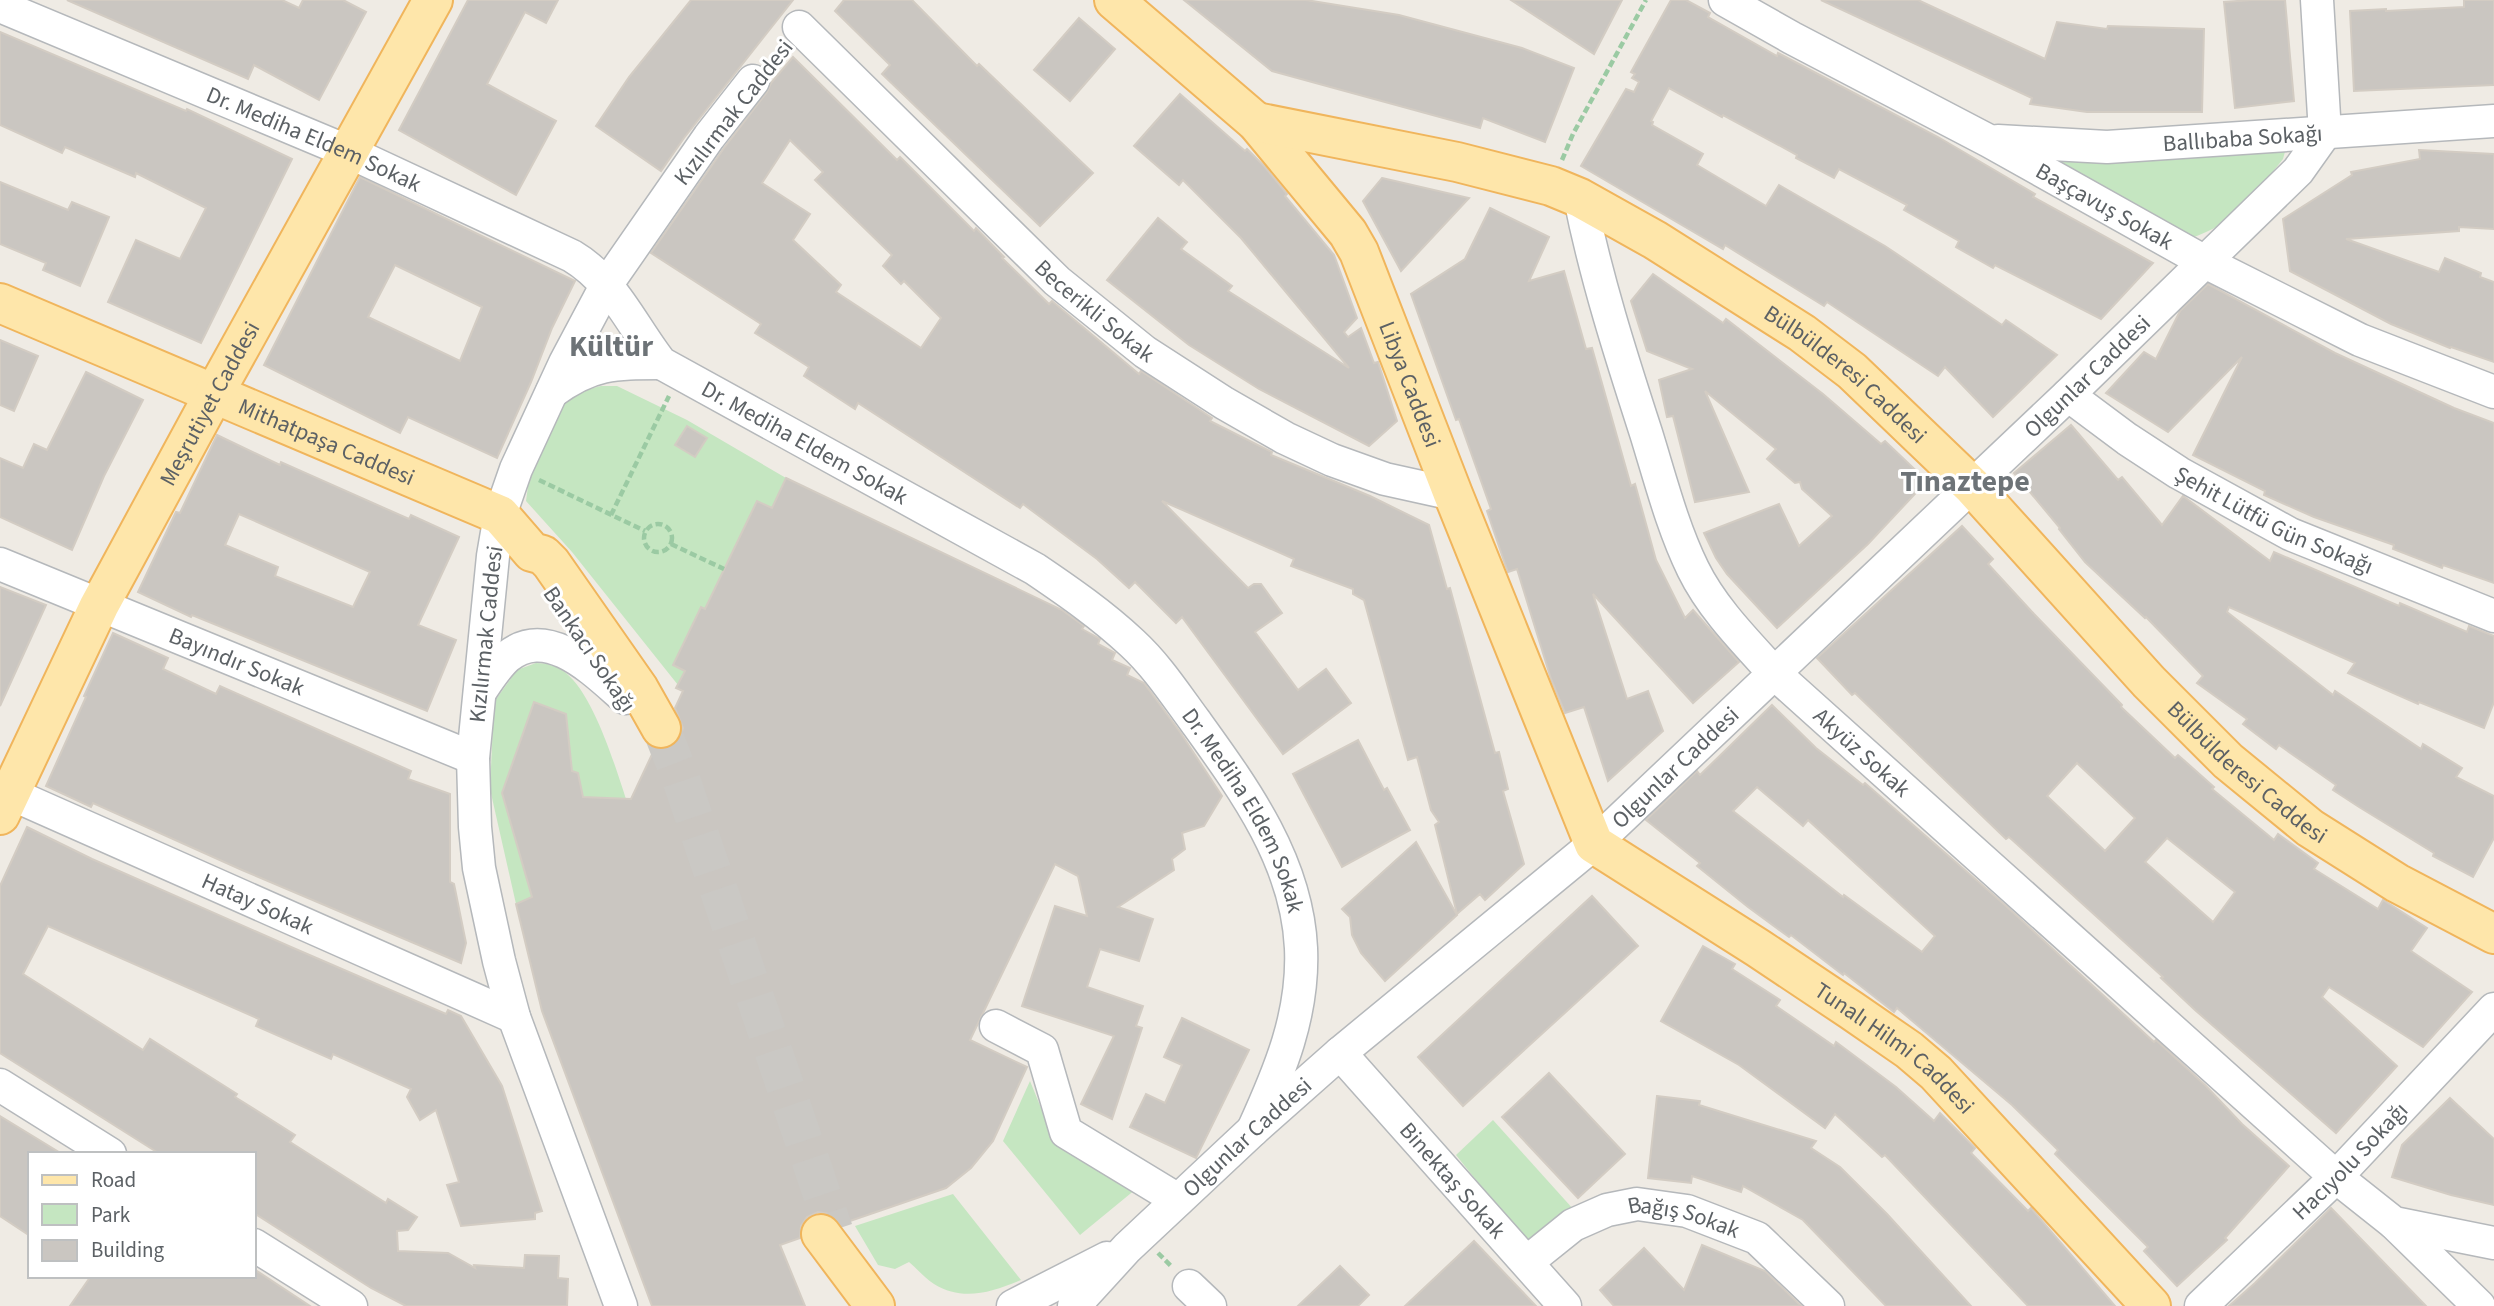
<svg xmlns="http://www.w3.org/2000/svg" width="2494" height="1306" font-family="'Source Sans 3',sans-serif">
<rect width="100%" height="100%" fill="#efebe4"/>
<g fill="#c5e6c1">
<path d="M2286,148l-3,11c-32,39 -45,64 -95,80l-159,-89z"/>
<path d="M601,386h16l70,34 99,58 -14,30 -15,-7 -52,108 -32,56 12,6 -7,14 -106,-133 -46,-51 3,-22 30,-70c12,-13 25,-19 42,-23z"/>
<path d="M536,663c11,0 21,3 30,10 29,24 50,96 62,132l-9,3 -3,-10 -33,-1 -5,-23 -6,-3 -1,-16 -8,-9 5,-13 -2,-19 -32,-12 -32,91 30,104 -16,7 -26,-115 4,-87 23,-32z"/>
<polygon points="1030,1081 1048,1125 1136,1189 1080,1235 1003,1141"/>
<polygon points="1493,1120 1574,1210 1531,1249 1456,1155"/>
<path d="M953,1194l68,86c-29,12 -58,22 -87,4 -9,-6 -17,-15 -25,-22l-14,7 -17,-4 -23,-39z"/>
</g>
<g fill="#cac6c1" stroke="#d3ccc3" stroke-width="2" fill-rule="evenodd">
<polygon points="67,0 282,0 299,8 303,0 343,0 366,12 319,100 254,65 248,79"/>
<polygon points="468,0 558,0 546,23 525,12 487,84 556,121 516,195 399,130"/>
<polygon points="691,0 793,0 684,138 661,171 596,126 629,77"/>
<polygon points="844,0 912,0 977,66 979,64 1093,173 1040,226 882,74 890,65 835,11"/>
<polygon points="1184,0 1306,0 1399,15 1522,48 1574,68 1545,142 1483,118 1480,128 1272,71"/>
<polygon points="1511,0 1622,0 1594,54"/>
<polygon points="1671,0 1686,0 1710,13 1708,17 1777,56 1778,53 1938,137 2035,194 2033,197 2153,263 2101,319 1995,265 1993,268 1956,247 1959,241 1904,210 1907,205 1839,169 1834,178 1796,158 1797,155 1723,115 1722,117 1669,88 1651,121 1653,122 1652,125 1703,154 1697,165 1766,206 1779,185 1885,246 2002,325 2006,320 2057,355 1993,417 1945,367 1938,376 1827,302 1824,306 1725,245 1723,249 1581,166 1626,89 1634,92 1639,82 1632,78 1635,74 1631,72"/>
<polygon points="1821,0 1918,0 2045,59 2057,22 2107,29 2108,26 2204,29 2202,112 2087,112 2030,104 2032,98"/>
<polygon points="2251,0 2285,0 2294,101 2235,108 2224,2"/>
<polygon points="2464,0 2494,0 2494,85 2354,91 2350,11 2386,9 2386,11 2464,7"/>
<polygon points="1079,18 1115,49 1070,101 1034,70"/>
<polygon points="0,32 186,111 187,109 292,159 201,343 108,302 136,240 180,259 206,208 136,173 135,177 65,147 62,153 0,125"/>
<path d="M793,57l104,103 3,-3 74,74 2,-3 28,29 -2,1 47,46 3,-3 87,73 2,-3 71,47 -2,3 62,31 -1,3 99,41 59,29 18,64 3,-1 45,165 4,-1 9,37 -5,2 21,73 -39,36 -5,-6 -23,20 -22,-89 4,-3 -8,-12 -14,-53 -9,3 -44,-160 -11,-6v-5l-62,-23 3,-7 -132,-58 86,87 6,-4h7l21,29 -27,19 43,58 28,-21 25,34 -68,51 -101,-137 -6,6 -41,-41 -6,6 -32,-29 -74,-55 -3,4 -162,-105 -3,6 -51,-33 5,-9 -54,-34 6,-9 -110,-71 73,-105 43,-56 4,-9zM790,140l33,32 -8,8 77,75 -9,11 18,18 3,-3 37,37 -20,30 -85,-56 5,-7 -48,-45 17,-26 -48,-31z"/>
<polygon points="1180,94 1245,151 1247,149 1265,167 1287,194 1285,196 1334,255 1357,318 1344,332 1348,337 1361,328 1374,363 1378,362 1397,421 1369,446 1259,389 1189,345 1107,280 1158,218 1187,242 1181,249 1232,286 1228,291 1349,368 1241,238 1183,180 1179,185 1134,146"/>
<polygon points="2419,150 2494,154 2494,229 2459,227 2459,231 2346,239 2439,272 2445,258 2481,273 2480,277 2494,282 2494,362 2451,347 2450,348 2391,324 2290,271 2283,219 2352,175 2351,172 2420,159"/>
<path d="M360,177l215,104 -23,47 -21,54 -34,76 -89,-41 -8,16 -136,-68zM395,265l87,42 -22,54 -92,-44z"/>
<polygon points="1382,178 1469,198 1401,271 1363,201"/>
<polygon points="0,182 68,210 72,202 109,217 80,286 43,270 46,263 0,244"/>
<polygon points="1490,208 1549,237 1529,281 1564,271 1586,349 1592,348 1631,486 1635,484 1656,560 1685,618 1693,610 1739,662 1693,703 1593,594 1627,699 1648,691 1663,731 1608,781 1584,707 1565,713 1551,679 1517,569 1508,572 1505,564 1487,511 1491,509 1459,419 1456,420 1411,294 1465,259"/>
<polygon points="1653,274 1723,323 1726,319 1823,394 1881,444 1885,441 1927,481 1868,544 1777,628 1727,574 1716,558 1704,533 1779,504 1799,546 1832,516 1802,489 1800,482 1795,483 1767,459 1776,449 1705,391 1749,492 1695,502 1673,416 1667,417 1659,380 1692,369 1647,351 1631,301"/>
<polygon points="2208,284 2335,353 2454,408 2494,423 2494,583 2443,565 2442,568 2393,549 2394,545 2314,517 2264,495 2265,491 2193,455 2242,357 2168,432 2106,393 2144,352 2156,359 2180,311"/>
<polygon points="0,340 38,356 14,411 0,405"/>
<polygon points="86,372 143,400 104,476 72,550 0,517 0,458 23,468 34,444 47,450"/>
<polygon points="2071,425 2118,480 2122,477 2162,525 2183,496 2270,561 2274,552 2399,606 2400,603 2467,632 2469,626 2494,636 2494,702 2484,728 2419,702 2418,704 2348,673 2355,663 2229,607 2227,612 2333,695 2335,691 2421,749 2423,744 2462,768 2456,777 2494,796 2494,838 2473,877 2433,856 2434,853 2359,807 2333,790 2336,785 2279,745 2276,749 2243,724 2247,719 2197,683 2203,676 2146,617 2145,618 2085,562 2059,529 2060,528 2014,473"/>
<polygon points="687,426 707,438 695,457 675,445"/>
<path d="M217,435l63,30 1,-3 128,57 2,-4 48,22 -41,88 38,15 -29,71 -235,-96 -1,2 -53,-25 38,-80 4,1zM239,514l131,58 -17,35 -78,-31 3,-9 -53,-22z"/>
<polygon points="786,478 1062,610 1084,626 1082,629 1100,639 1098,644 1115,653 1112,660 1130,668 1127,675 1144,683 1180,732 1222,796 1204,826 1182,833 1185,849 1172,859 1174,870 1118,907 1153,919 1139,961 1100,949 1087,987 1143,1006 1136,1026 1142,1028 1112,1119 1081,1104 1114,1036 1022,1006 1055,906 1087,916 1078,876 1055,864 970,1040 1027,1067 993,1141 971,1168 946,1188 841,1224 829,1214 818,1212 807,1217 801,1226 800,1238 780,1245 805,1306 652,1306 542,1011 516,904 532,897 502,793 534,702 566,714 572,771 578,773 583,797 631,799 655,748 661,750 671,747 680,738 683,728 675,708 683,691 676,688 685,671 673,665 701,607 705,609 757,501 772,508"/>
<path d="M1962,526l31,33 -5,5 46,50 88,91 -1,2 54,51 3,-3 36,32 -2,2 62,51 4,-6 40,29 -4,6 64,40 5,-9 44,28 -16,23 61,41 -49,55 -94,-60 -7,10 75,69 -61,67 -141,-123 -34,-32 2,-1 -154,-140 -3,2 -151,-146 -3,2 -35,-37zM2077,763l58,55 -30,33 -58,-55zM2167,838l68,54 -22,30 -68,-60z"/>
<polygon points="0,587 46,605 0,706"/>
<polygon points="113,633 168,658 163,669 216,694 220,686 411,771 408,779 450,794 450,882 454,884 466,943 461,963 242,870 93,803 91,807 46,786 86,697 84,696"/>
<path d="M1772,705l44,43 47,37 2,-2 140,122 149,137 2,-2 50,46 36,38 47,42 -64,72 2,2 -50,46 -33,-35 4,-4 -93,-93 3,-4 -46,-45 -115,-97 -3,4 -50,-39 -1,2 -52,-40 -2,2 -41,-30 -51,-41 3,-3 -54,-43 51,-49 3,4zM1757,787l46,39 5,-6 127,116 -13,16 -78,-57 -1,2 -110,-86z"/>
<polygon points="1358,740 1384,790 1387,788 1410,830 1342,867 1293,774"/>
<polygon points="27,827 92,859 291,947 446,1014 448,1010 461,1016 502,1086 542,1211 535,1213 535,1219 461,1226 447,1185 459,1182 436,1110 420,1120 407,1097 411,1089 333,1054 331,1059 256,1026 259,1019 48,926 23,974 143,1050 150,1039 237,1094 235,1097 295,1135 290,1142 386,1203 388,1199 417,1217 408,1230 397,1231 398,1251 448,1253 475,1268 474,1265 524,1268 525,1255 559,1256 558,1278 568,1279 567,1306 406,1306 371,1288 254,1213 254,1154 160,1154 0,1053 0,886"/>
<polygon points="1416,842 1457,915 1385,981 1361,953 1352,935 1350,917 1342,909"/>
<polygon points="1592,896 1638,946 1463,1106 1418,1057"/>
<polygon points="1703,946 1735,964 1732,969 1780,1000 1776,1006 1834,1046 1836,1042 1896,1087 1934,1121 1940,1113 1975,1148 1971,1153 2028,1211 2031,1208 2115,1306 2028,1306 1885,1155 1882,1157 1835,1114 1825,1128 1739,1065 1661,1021"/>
<polygon points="1182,1018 1249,1050 1196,1158 1130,1127 1146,1094 1165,1103 1182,1065 1164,1057"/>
<polygon points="1549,1073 1625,1154 1578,1198 1502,1117"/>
<polygon points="1657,1096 1700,1101 1699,1105 1816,1141 1811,1148 1840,1167 1887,1214 1971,1306 1886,1306 1803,1220 1743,1186 1741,1192 1692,1176 1691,1183 1648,1178"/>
<polygon points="2450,1098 2494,1139 2494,1205 2451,1195 2392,1177 2402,1145"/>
<polygon points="0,1116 62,1154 30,1154 30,1236 0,1216"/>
<polygon points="2331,1208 2426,1306 2229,1306 2255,1283"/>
<polygon points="1474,1241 1536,1306 1405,1306"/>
<polygon points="1702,1245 1765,1271 1801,1306 1614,1306 1600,1290 1644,1248 1684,1290"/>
<polygon points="1340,1266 1369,1295 1358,1306 1298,1306"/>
<polygon points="254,1269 310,1306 70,1306 91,1276 254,1276"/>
</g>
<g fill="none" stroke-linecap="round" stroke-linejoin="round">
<polyline stroke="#cac8c4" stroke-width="38" stroke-dasharray="38 19" stroke-linecap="butt" points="661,728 681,779 834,1230"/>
<g stroke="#b5b8bb" stroke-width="35">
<g id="minor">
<path id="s1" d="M1725,0l67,38 197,103 216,121 155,78 134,52"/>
<path id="s2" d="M0,6l349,146 223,104c42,25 60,70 89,107l374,206c34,23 67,46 97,74 25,23 43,51 63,78 49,68 102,140 106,227 3,66 -21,123 -48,182"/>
<path id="s3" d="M799,27l258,254 88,71 79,51 61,35 47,22 53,19 68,15"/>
<path id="s4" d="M1998,141l109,6 387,-26"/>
<path id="s5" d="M1580,198c16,80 41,158 66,235 14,45 26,93 47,136 19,39 52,72 81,104l562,504 58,46 100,20"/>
<path d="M552,392c39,-29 62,-29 109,-29"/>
<path id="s6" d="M2068,395l59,44 52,34 111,61 204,82"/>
<path id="s7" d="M0,564l473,194"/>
<path d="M480,692c8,-12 16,-25 27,-35 41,-34 88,15 118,41"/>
<path id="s8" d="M0,789l514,228"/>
<polyline points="996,1026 1042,1050 1066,1132 1178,1200"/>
<path id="s9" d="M1340,1053l225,253"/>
<polyline points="0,1085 110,1154"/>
<polyline points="2394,1223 2479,1306"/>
<polyline points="254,1245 351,1306"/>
<path id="s10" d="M1527,1262l46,-37 34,-15 30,-6 50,7 70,27 71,68"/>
<polyline points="1189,1286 1210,1306"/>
<path id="s11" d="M621,1306l-107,-289 -15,-56 -20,-93 -4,-41 -2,-69 20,-202 7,-41 16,-46 49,-106 42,-79 102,-147 44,-56"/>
<polyline points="1013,1306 1107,1258"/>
<path id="s12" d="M1074,1306l53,-58 126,-118 87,-77 254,-209 474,-449 230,-224 27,-38 -8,-133"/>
<path id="s13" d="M2201,1306l135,-129 158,-168"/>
</g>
</g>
<g stroke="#f0b55c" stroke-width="42">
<g id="major">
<path id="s14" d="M1114,0l142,122 92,111 11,19 94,242 141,350 164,104 93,62 58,40 27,23 215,233"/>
<path id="s15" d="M1256,122l201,40 94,24 29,12 75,42 147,93 50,38 120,115 177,196 79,79 82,67 87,55 97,51"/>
<path id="s16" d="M0,303l500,212 32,37 11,3 8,8 88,126 22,39"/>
<path id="s17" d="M0,815l99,-209 115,-212 219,-394"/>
<polyline points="821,1234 875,1306"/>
</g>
</g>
<g stroke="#9bcaa3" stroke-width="4.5" stroke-dasharray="7 3.5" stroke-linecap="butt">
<polyline points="768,63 783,46"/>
<polyline points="1562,160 1573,134 1646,0"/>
<polyline points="539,480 645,531"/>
<polyline points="611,515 669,396"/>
<circle cx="658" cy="538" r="14"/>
<polyline points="671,544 724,569"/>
<polyline points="1158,1253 1172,1267"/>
</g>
<use href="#minor" stroke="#fff" stroke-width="32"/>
<use href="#major" stroke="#fee6aa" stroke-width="38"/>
</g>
<g text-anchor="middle" stroke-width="6" stroke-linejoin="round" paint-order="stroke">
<g font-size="23" fill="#5c6165" stroke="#fff">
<text transform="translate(733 112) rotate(-52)" y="8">Kızılırmak Caddesi</text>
<text dy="8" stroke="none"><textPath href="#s4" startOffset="245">Ballıbaba Sokağı</textPath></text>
<text dy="8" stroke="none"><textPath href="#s2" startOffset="341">Dr. Mediha Eldem Sokak</textPath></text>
<text dy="8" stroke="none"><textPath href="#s1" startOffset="432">Başçavuş Sokak</textPath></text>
<text dy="8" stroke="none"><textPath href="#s3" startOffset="410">Becerikli Sokak</textPath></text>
<text dy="8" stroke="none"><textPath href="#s15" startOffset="653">Bülbülderesi Caddesi</textPath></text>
<text dy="8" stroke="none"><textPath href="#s12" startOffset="1376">Olgunlar Caddesi</textPath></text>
<text dy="8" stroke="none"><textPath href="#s14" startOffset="495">Libya Caddesi</textPath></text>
<text dy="8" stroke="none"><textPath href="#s17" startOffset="462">Meşrutiyet Caddesi</textPath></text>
<text dy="8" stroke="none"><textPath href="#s16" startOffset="355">Mithatpaşa Caddesi</textPath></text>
<text dy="8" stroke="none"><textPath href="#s2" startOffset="929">Dr. Mediha Eldem Sokak</textPath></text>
<text dy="8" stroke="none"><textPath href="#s6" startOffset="242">Şehit Lütfü Gün Sokağı</textPath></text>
<text dy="8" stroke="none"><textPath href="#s11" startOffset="696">Kızılırmak Caddesi</textPath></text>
<text transform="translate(590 649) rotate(56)" y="8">Bankacı Sokağı</text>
<text dy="8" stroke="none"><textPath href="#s7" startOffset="256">Bayındır Sokak</textPath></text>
<text dy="8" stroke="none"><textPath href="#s5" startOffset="639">Akyüz Sokak</textPath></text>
<text dy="8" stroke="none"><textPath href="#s12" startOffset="808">Olgunlar Caddesi</textPath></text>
<text dy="8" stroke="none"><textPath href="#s15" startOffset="1220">Bülbülderesi Caddesi</textPath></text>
<text dy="8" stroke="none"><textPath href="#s2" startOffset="1517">Dr. Mediha Eldem Sokak</textPath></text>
<text dy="8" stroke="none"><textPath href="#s8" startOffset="282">Hatay Sokak</textPath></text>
<text dy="8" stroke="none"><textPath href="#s14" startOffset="1354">Tunalı Hilmi Caddesi</textPath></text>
<text dy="8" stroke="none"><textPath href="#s12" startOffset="242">Olgunlar Caddesi</textPath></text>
<text dy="8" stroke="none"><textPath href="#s13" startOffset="208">Hacıyolu Sokağı</textPath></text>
<text dy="8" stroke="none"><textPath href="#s9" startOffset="170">Binektaş Sokak</textPath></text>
<text dy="8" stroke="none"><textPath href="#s10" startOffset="175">Bağış Sokak</textPath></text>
</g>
<g font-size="30" font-weight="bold" fill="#6d7377" stroke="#fff">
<text x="611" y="356">Kültür</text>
<text x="1965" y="491">Tınaztepe</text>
</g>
</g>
<rect x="28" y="1152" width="228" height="126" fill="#ffffff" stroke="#bec0c1" stroke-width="2"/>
<rect x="42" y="1175" width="35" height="10" fill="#fee6aa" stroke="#bec0c1" stroke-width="2"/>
<text x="91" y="1187" font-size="21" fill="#5c6165">Road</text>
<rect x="42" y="1204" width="35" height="21" fill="#c5e6c1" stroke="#bec0c1" stroke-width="2"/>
<text x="91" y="1222" font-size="21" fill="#5c6165">Park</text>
<rect x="42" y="1240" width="35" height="21" fill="#cac6c1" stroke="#bec0c1" stroke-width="2"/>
<text x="91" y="1257" font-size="21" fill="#5c6165">Building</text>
</svg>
